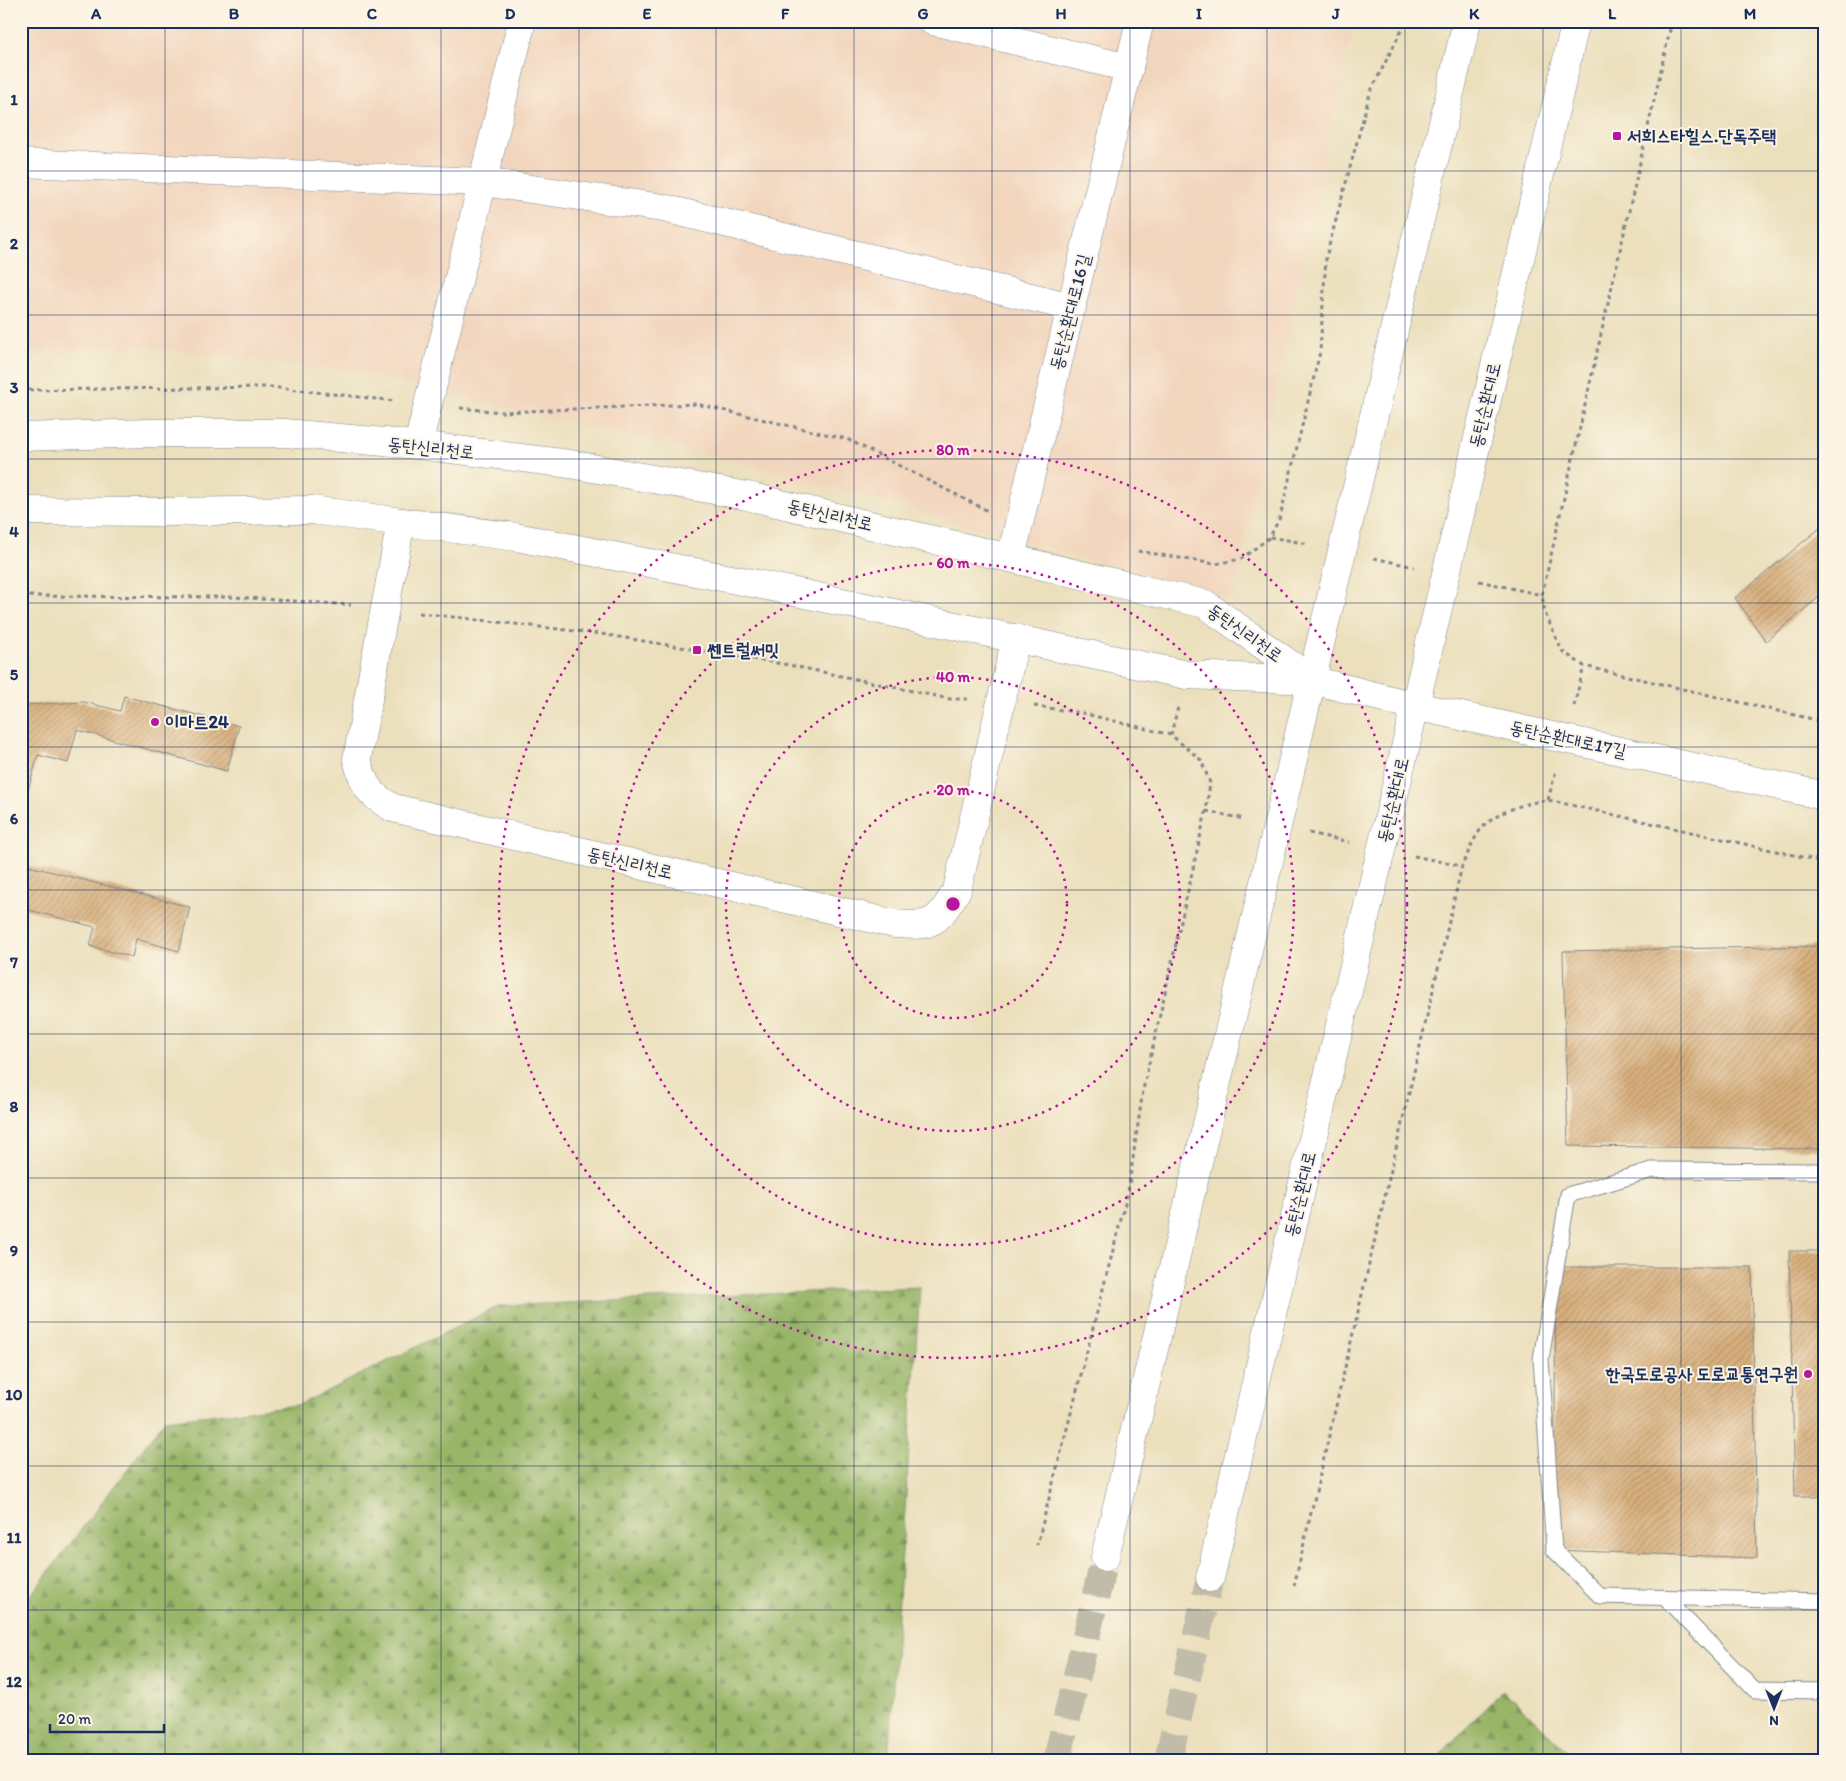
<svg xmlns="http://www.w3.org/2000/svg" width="1846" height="1781" font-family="Itim,'Poor Story',sans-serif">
<defs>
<pattern id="forest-firs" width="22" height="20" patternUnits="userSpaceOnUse" patternTransform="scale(1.25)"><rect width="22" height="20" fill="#98b567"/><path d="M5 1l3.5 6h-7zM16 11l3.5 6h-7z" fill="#7b9458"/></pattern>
<pattern id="building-hatch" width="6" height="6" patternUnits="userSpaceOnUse" patternTransform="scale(1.25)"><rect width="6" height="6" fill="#d9b07d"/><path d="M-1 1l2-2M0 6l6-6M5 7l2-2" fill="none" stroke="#af906a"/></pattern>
</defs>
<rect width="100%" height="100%" fill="#fcf5e5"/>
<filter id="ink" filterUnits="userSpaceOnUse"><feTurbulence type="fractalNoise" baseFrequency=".02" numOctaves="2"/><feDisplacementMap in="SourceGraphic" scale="10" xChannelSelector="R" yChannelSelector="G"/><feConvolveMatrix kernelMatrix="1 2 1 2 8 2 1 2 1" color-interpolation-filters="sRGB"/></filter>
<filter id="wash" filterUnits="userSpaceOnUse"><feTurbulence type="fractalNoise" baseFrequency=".0096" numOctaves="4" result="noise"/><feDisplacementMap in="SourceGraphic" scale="20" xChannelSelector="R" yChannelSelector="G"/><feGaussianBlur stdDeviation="1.12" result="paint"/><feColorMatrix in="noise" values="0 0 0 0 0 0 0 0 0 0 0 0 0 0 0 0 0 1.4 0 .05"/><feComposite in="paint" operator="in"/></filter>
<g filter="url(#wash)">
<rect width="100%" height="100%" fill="#ebdfbc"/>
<polygon fill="#f2d5bd" points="21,21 1354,21 1232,599 752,465 356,372 138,346 21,352"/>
<g fill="url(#forest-firs)" stroke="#5a7262">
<polygon points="920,1287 888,1760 21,1760 21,1608 165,1420 299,1405 499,1306"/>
<polygon points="1503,1690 1576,1760 1435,1760"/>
</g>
<g id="blocks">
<g fill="url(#building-hatch)">
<polygon points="1825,524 1825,592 1766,641 1735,598"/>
<polygon points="124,696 239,726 227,771 77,730 68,763 38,755 23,808 21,808 21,705 84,702 120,711"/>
<polygon points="21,864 190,907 179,951 136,939 132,957 90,946 95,927 21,908"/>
<polygon points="1825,946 1825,1149 1568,1146 1563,951"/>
<polygon points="1789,1251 1825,1251 1825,1496 1795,1496"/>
<polygon points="1556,1267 1752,1267 1757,1558 1554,1550"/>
</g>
</g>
</g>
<g filter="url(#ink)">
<use href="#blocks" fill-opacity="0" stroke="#83878d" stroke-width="1"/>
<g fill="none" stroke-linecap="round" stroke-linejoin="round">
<g stroke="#c1bca9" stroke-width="28" stroke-dasharray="28 14" stroke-linecap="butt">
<polyline points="1057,1760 1105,1557"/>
<polyline points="1168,1760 1210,1578"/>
</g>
<g stroke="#83878d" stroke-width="17">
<g id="lane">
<polyline points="1825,1171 1652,1170 1568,1195 1541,1359 1554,1550 1600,1596 1825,1601"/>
<polyline points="1665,1598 1755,1690 1825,1691"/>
</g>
</g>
<g stroke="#83878d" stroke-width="29">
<g id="street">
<polyline points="932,21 1129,68"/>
<polyline points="21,163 483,182 663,208 1072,307"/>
<polyline points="418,445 522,21"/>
<path d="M401,522l-44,237c7,27 11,35 36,49l502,116c39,3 42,-1 62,-34l59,-252"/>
<polyline points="1011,557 1140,21"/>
</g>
</g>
<g stroke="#83878d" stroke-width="29">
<g id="secondary">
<polyline points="21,437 149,433 285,433 418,445 570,464 747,496 1205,604 1312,680"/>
<polyline points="21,511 161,512 312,510 516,537 762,585 1187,675 1312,680 1415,706 1825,796"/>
<polyline points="1105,1557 1467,21"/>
<polyline points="1210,1578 1576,21"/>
</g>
</g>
<g stroke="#83878d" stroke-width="3" stroke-dasharray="4 4" stroke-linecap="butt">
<polyline points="1672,21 1542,595 1545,613 1562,651 1584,666 1825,722"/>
<polyline points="21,390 271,387 395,401"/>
<polyline points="460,408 502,412 696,404 847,439 988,511"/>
<polyline points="1270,537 1309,544"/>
<polyline points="1138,551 1215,564 1241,559 1270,537 1280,517 1320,352 1326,257 1370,93 1406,21"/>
<polyline points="1374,558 1414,567"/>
<polyline points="1479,581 1542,595"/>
<polyline points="21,596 233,597 351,605"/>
<polyline points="419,613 601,634 789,665 950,699 968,699"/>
<polyline points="1034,706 1082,713 1171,735 1201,760 1210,783 1206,811 1143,1090 1128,1192 1037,1545"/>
<polyline points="1574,706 1584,666"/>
<polyline points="1171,735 1178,707"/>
<polyline points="1548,800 1556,770"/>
<polyline points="1206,811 1244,819"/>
<polyline points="1309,833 1349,842"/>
<polyline points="1414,856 1462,866"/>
<path d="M1294,1586l168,-720c6,-12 12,-30 21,-39 17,-17 43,-24 65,-27l277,62"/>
</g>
<use href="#lane" stroke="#fff" stroke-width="15"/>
<use href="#street" stroke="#fff" stroke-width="28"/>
<use href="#secondary" stroke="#fff" stroke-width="28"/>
</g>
</g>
<path fill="none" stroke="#1b2f5e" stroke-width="1" stroke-opacity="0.55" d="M165,21v1739M303,21v1739M441,21v1739M579,21v1739M716,21v1739M854,21v1739M992,21v1739M1130,21v1739M1267,21v1739M1405,21v1739M1543,21v1739M1681,21v1739M21,171h1804M21,315h1804M21,459h1804M21,603h1804M21,747h1804M21,890h1804M21,1034h1804M21,1178h1804M21,1322h1804M21,1466h1804M21,1610h1804"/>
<g fill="none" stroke="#b5179e" stroke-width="2.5" stroke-dasharray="2.5 5">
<circle cx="953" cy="904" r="114"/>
<circle cx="953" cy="904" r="227"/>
<circle cx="953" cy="904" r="341"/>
<circle cx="953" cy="904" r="454"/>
</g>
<g fill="#b5179e" stroke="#fcf5e5" stroke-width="2">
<rect x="1612" y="131" width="10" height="10" rx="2.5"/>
<rect x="692" y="645" width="10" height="10" rx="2.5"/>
<circle cx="155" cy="722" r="5"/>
<circle cx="1808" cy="1374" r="5"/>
</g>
<g text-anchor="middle" stroke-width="4" stroke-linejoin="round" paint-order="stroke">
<g font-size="18" font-weight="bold" fill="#1b2f5e" stroke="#fcf5e5" text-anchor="start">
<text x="1627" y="142">서희스타힐스.단독주택</text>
<text x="707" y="656">쎈트럴써밋</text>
<text x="165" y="728">이마트24</text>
<text x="1798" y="1380" text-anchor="end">한국도로공사 도로교통연구원</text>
</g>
<g font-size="18" fill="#1b2f5e" stroke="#fcf5e5">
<text transform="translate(1070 312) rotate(-76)" y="6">동탄순환대로16길</text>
<text transform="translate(1485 405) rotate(-77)" y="6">동탄순환대로</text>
<text transform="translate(431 448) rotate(6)" y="6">동탄신리천로</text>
<text transform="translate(830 515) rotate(13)" y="6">동탄신리천로</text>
<text transform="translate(1245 633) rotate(35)" y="6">동탄신리천로</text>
<text transform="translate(1568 739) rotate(12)" y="6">동탄순환대로17길</text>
<text transform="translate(1393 800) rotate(-77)" y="6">동탄순환대로</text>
<text transform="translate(630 863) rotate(13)" y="6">동탄신리천로</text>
<text transform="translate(1300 1194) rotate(-77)" y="6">동탄순환대로</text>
</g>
</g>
<circle cx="953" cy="904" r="8" fill="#b5179e" stroke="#fcf5e5" stroke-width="2.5"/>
<g font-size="15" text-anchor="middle" font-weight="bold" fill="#b5179e" stroke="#fcf5e5" stroke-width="4" stroke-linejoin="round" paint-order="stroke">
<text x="953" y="455">80 m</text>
<text x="953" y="568">60 m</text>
<text x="953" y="682">40 m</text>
<text x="953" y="795">20 m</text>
</g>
<rect width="1846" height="1781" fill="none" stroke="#fcf5e5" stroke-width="55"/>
<g transform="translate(1774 1708) rotate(180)" stroke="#fcf5e5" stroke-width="4" paint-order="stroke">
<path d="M0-4L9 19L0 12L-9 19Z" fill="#1b2f5e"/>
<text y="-8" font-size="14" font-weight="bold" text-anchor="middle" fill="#1b2f5e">N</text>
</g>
<path d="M50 1724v8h114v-8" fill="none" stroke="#1b2f5e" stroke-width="2.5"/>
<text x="58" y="1724" font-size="15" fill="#1b2f5e" stroke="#fcf5e5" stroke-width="4" paint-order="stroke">20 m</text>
<rect x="28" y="28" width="1790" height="1726" fill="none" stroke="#1b2f5e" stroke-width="2"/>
<g font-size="16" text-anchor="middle" font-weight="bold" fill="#1b2f5e">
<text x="96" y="19">A</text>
<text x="234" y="19">B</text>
<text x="372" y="19">C</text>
<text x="510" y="19">D</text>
<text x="647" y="19">E</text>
<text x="785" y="19">F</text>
<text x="923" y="19">G</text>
<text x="1061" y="19">H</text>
<text x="1199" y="19">I</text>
<text x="1336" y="19">J</text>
<text x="1474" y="19">K</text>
<text x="1612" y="19">L</text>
<text x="1750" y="19">M</text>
<text x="14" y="105">1</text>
<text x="14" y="249">2</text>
<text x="14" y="393">3</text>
<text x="14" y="537">4</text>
<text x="14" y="680">5</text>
<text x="14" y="824">6</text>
<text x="14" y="968">7</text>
<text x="14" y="1112">8</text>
<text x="14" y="1256">9</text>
<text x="14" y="1400">10</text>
<text x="14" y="1543">11</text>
<text x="14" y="1687">12</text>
</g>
</svg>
